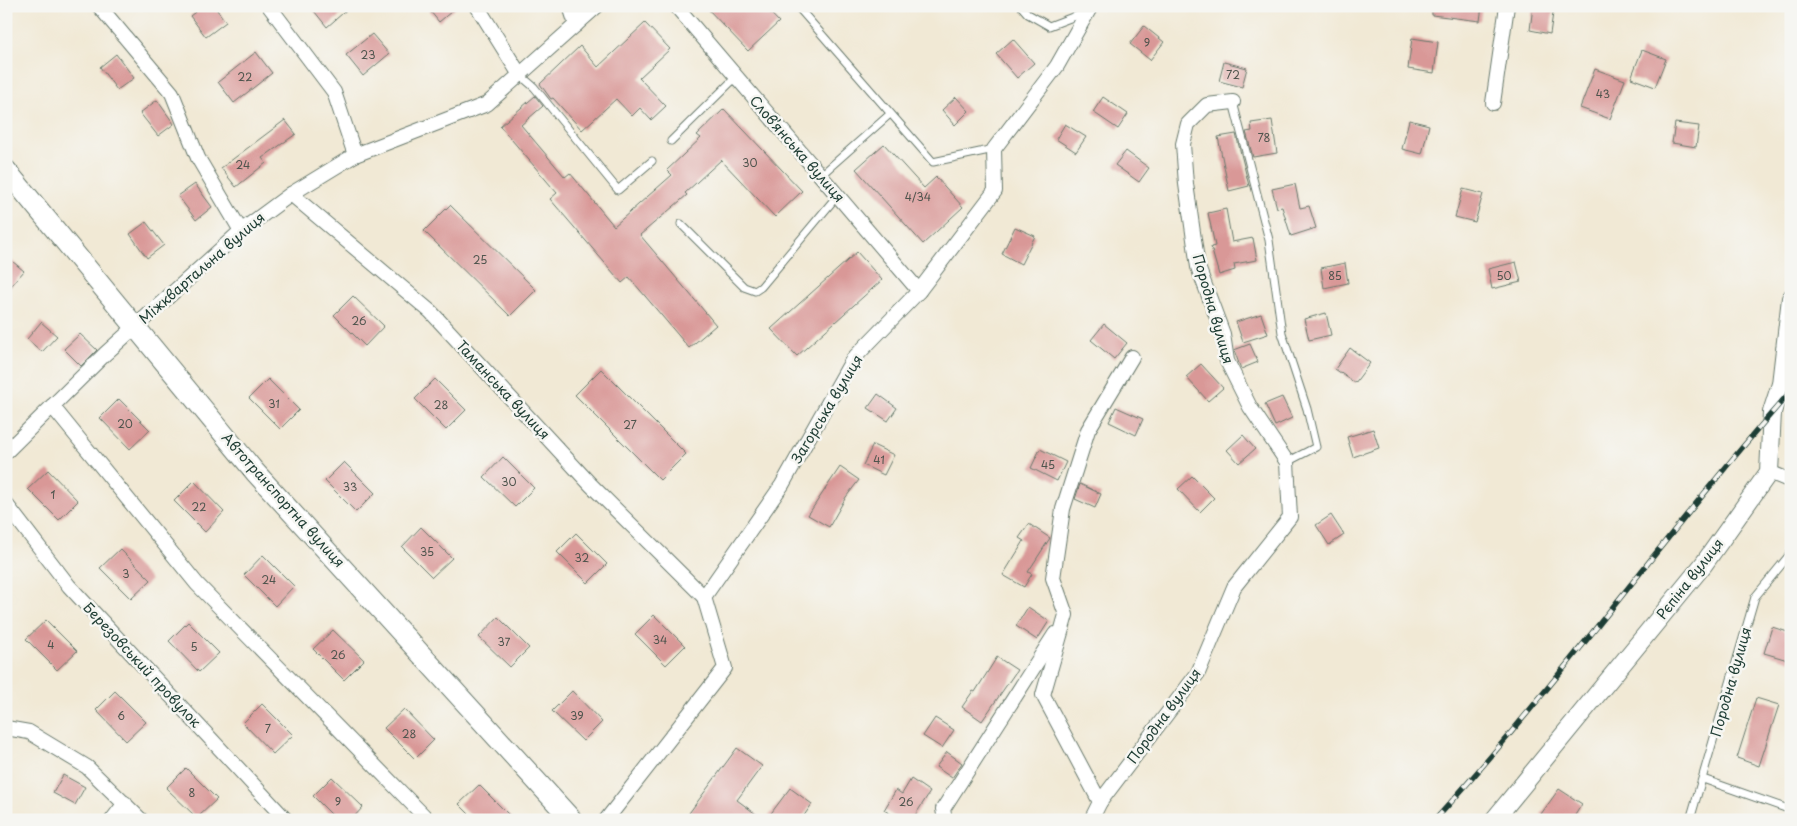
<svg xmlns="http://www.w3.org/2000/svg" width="1797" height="826" font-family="'Playpen Sans',sans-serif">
<rect width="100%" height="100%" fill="#f6f6f2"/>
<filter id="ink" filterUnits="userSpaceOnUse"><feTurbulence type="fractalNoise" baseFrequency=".02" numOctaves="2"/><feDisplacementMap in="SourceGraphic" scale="10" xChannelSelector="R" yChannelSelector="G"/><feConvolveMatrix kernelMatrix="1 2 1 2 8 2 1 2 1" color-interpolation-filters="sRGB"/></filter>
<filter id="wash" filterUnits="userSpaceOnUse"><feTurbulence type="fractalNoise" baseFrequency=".0096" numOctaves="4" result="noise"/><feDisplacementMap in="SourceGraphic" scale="20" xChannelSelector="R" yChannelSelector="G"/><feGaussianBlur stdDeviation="1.12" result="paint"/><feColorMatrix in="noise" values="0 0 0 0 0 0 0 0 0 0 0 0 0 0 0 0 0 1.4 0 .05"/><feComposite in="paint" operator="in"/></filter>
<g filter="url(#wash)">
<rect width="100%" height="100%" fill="#f1e9d5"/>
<g id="blocks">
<g fill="#d99897">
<polygon points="203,6 214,6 226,22 206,37 190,16"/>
<polygon points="310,6 351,6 327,27"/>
<polygon points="426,6 458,6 439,22"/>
<polygon points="705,6 764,6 779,22 748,51"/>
<polygon points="1432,6 1482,6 1480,21 1432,15"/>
<polygon points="1533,6 1554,6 1550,34 1530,30"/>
<polygon points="645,23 670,49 639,78 666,106 651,120 640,108 632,116 616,99 582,130 553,98 551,99 540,84 580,46 598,67"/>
<polygon points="1144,26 1164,42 1150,60 1130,44"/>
<polygon points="372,34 389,54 363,76 346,55"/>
<polygon points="1412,38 1438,42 1434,73 1408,69"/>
<polygon points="1013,39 1034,63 1017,78 996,54"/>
<polygon points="1642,50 1666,59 1655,87 1631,78"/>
<polygon points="256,52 272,73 234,103 218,82"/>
<polygon points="116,54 134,78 117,90 100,67"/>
<polygon points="1224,62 1247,68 1242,87 1219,81"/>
<polygon points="1595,69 1625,80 1610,119 1580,108"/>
<polygon points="535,96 543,106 521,125 565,177 570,173 614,226 672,175 667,170 701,138 697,135 724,109 802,191 775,217 721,160 685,193 687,195 640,235 716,325 689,348 629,277 622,283 550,199 557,193 500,126"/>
<polygon points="956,97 969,111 955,125 942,110"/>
<polygon points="1103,97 1128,114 1118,129 1093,112"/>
<polygon points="157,100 174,124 158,136 140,113"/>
<polygon points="285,120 296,134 262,158 266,163 236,187 221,168"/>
<polygon points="1272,120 1277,153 1253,157 1246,132 1252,131 1251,123"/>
<polygon points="1409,120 1429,125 1422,154 1402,149"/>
<polygon points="1675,123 1699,126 1696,147 1672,143"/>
<polygon points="1065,124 1086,137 1076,152 1056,139"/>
<polygon points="1236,134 1249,186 1229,191 1218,137"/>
<polygon points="884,144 924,188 936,177 963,207 923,244 856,169"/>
<polygon points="1126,151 1149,168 1139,182 1115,165"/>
<polygon points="195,184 212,207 196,220 178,196"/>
<polygon points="1295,184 1300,208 1309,206 1316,228 1291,236 1282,207 1277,208 1272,189"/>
<polygon points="1463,189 1483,194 1475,222 1455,217"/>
<polygon points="450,205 536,290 510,316 424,231"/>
<polygon points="1226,209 1232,242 1253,238 1257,260 1234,264 1235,270 1219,275 1211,247 1215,246 1208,213"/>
<polygon points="146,222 164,245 147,258 130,234"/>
<polygon points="1015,227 1035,236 1021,264 1002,254"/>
<polygon points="857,252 882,280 797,356 771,329"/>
<polygon points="6,256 24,271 6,292"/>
<polygon points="1516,262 1521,282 1492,289 1488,269"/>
<polygon points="1345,263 1348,283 1324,288 1321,268"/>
<polygon points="353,296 384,326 365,346 334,315"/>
<polygon points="1326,313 1331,335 1309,340 1304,319"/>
<polygon points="1261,314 1268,334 1243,342 1236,322"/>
<polygon points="41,322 57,336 42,352 27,339"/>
<polygon points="1104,324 1127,343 1114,359 1091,340"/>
<polygon points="80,334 97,350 81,366 64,349"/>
<polygon points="1250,344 1258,362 1241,369 1234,350"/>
<polygon points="1350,348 1370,363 1355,383 1335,369"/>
<polygon points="1201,364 1223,388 1208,401 1186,377"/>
<polygon points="601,369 686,454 660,480 575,395"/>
<polygon points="268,379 299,410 280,429 249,398"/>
<polygon points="435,379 466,410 446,430 415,399"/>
<polygon points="878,394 897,408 888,421 868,408"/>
<polygon points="1282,397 1292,418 1275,426 1265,404"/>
<polygon points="119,399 150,430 130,449 100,418"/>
<polygon points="1116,407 1143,419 1136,435 1109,422"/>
<polygon points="1373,429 1379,448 1353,457 1347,437"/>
<polygon points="1243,435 1255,449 1239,463 1227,450"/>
<polygon points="873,445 894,455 884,475 863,465"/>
<polygon points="1040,449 1066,462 1057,481 1031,468"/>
<polygon points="503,457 534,488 515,507 484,477"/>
<polygon points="344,462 375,493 356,512 325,481"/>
<polygon points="840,467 859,480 846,497 829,527 808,515"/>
<polygon points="48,470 78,501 59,520 28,489"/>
<polygon points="1192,476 1214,498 1200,512 1178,489"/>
<polygon points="194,481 224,512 205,532 174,501"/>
<polygon points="1080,484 1101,494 1095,508 1075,499"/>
<polygon points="1331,515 1344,535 1329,545 1316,525"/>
<polygon points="1029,524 1050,538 1028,572 1032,574 1024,587 1003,575 1024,541 1019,538"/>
<polygon points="421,527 452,558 432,577 402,547"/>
<polygon points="576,533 607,564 588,583 557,552"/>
<polygon points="120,549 151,580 131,599 100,568"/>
<polygon points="263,555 294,586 275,606 244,575"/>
<polygon points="1028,607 1049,621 1037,640 1016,626"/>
<polygon points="654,615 685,646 666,665 635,634"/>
<polygon points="498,617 529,648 510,667 479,637"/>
<polygon points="46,620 77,651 57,670 26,639"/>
<polygon points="188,622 219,653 199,672 169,641"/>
<polygon points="1772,627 1791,633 1791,661 1764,653"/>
<polygon points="333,630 364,660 344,680 313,649"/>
<polygon points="997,657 1017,670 982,721 962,707 973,691 975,692"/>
<polygon points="115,691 146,722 126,741 96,710"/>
<polygon points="572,691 602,722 583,741 552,711"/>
<polygon points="1756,698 1779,705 1759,766 1737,758"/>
<polygon points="262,704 293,735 273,754 243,723"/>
<polygon points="404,709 434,740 415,759 384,728"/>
<polygon points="935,718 954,730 942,748 923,736"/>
<polygon points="737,748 762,766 737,800 764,820 684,820"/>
<polygon points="947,752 962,763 952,778 936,767"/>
<polygon points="186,768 217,799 197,818 166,788"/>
<polygon points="63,775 85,787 75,805 53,793"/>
<polygon points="332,777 363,807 351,820 337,820 313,796"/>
<polygon points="911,779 930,792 912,820 900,820 884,810 896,790 902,794"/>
<polygon points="479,785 514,820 475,820 459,804"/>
<polygon points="790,788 812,804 801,820 766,820"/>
<polygon points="1559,789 1582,804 1572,820 1550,820 1541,814"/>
</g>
</g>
</g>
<g filter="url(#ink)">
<use href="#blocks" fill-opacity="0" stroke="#68796c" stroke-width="1"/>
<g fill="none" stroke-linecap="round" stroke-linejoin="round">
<g stroke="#68796c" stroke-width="9">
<g id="service">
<polyline points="797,6 933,162 994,149"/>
<polyline points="1021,6 1028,14 1049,26 1086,12"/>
<polyline points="520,75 534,87 618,190 652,161"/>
<polyline points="1233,102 1269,240 1282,333 1307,409 1316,447 1287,462"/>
<polyline points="671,141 736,77"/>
<polyline points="820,176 890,114"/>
<polyline points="681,224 744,287 755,291 761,287 837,196"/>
<polyline points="1703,779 1791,810"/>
<polyline points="1690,820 1755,597 1791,553"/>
</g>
</g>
<g stroke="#68796c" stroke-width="16">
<g id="minor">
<polyline points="99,6 172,93 198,158 241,231"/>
<polyline points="269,6 334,92 355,155"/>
<polyline points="477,6 520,75"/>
<polyline points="570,6 576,25"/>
<polyline points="676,6 919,291"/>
<polyline points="1493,103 1507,6"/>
<polyline points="291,194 431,312 591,485 704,597"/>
<polyline points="52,406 197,584 428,820"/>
<polyline points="6,452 105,354 241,231 291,194 355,155 487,104 597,6"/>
<polyline points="1769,472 1791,481"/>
<polyline points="6,504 69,586 286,820"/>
<polyline points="6,728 29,732 87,767 141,820"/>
<polyline points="1100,802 1198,673 1234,587 1290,517 1287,462 1250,407 1227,361 1223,334 1198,267 1186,184 1183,144 1188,124 1207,105 1233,102"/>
<polyline points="112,820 125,803"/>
<polyline points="606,820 725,668 704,597 782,485 853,359 919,291 995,191 994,149 1057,66 1091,6"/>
<polyline points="945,820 943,809 1055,634"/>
<polyline points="1091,820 1100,802 1043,695 1066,615 1053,578 1063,509 1088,430 1132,357"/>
</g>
</g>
<g stroke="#68796c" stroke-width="20">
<polyline id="tertiary" points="1494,820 1703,565 1769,472 1772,412 1781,384 1791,298"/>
</g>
<g stroke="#68796c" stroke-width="22">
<polyline id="secondary" points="6,170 255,472 572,820"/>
</g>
<use href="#service" stroke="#fff" stroke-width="7"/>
<use href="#minor" stroke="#fff" stroke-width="14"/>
<use href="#tertiary" stroke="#fff" stroke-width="18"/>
<use href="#secondary" stroke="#fff" stroke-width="20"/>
<g stroke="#1f3d34" stroke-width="5.5">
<path id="rail" d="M1435,820c125,-138 233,-290 356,-429"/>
</g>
<use href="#rail" stroke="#f6f6f2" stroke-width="4" stroke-dasharray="11" stroke-linecap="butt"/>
</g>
</g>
<g text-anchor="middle" stroke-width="5" stroke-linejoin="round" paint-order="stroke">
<g font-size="11" fill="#4e544d">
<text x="1147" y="47">9</text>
<text x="368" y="59">23</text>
<text x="1233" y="79">72</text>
<text x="245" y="81">22</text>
<text x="1603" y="98">43</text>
<text x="1264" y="142">78</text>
<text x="750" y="167">30</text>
<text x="243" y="169">24</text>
<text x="918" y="201">4/34</text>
<text x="480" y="264">25</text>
<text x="1335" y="280">85</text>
<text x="1504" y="280">50</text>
<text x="359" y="325">26</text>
<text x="274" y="408">31</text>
<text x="441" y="409">28</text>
<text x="125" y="428">20</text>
<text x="630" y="429">27</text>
<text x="879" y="464">41</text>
<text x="1048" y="469">45</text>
<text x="509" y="486">30</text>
<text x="350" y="491">33</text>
<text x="53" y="499">1</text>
<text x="199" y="511">22</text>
<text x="427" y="556">35</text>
<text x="582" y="562">32</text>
<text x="126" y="578">3</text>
<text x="269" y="584">24</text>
<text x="660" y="644">34</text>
<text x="504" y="646">37</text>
<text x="51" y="649">4</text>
<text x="194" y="651">5</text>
<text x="338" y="659">26</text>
<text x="121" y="720">6</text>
<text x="577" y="720">39</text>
<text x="268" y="733">7</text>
<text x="409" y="738">28</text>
<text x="192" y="797">8</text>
<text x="338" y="806">9</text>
<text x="906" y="806">26</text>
</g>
<g font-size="14" fill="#1f3d34" stroke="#f6f6f2">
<text transform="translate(797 149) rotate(49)" y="5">Слов’янська вулиця</text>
<text transform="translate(202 268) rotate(-41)" y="5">Міжквартальна вулиця</text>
<text transform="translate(1213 309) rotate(74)" y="5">Породна вулиця</text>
<text transform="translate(503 390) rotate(47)" y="5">Таманська вулиця</text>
<text transform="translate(827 409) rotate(-59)" y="5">Загорська вулиця</text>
<text transform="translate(283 500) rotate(48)" y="5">Автотранспортна вулиця</text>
<text transform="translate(1690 579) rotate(-52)" y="5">Рєпіна вулиця</text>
<text transform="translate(142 665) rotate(47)" y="5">Березовський провулок</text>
<text transform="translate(1731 682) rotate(-74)" y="5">Породна вулиця</text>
<text transform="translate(1164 716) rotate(-54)" y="5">Породна вулиця</text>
</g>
</g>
<rect width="1797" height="826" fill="none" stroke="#f6f6f2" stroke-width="25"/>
</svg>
